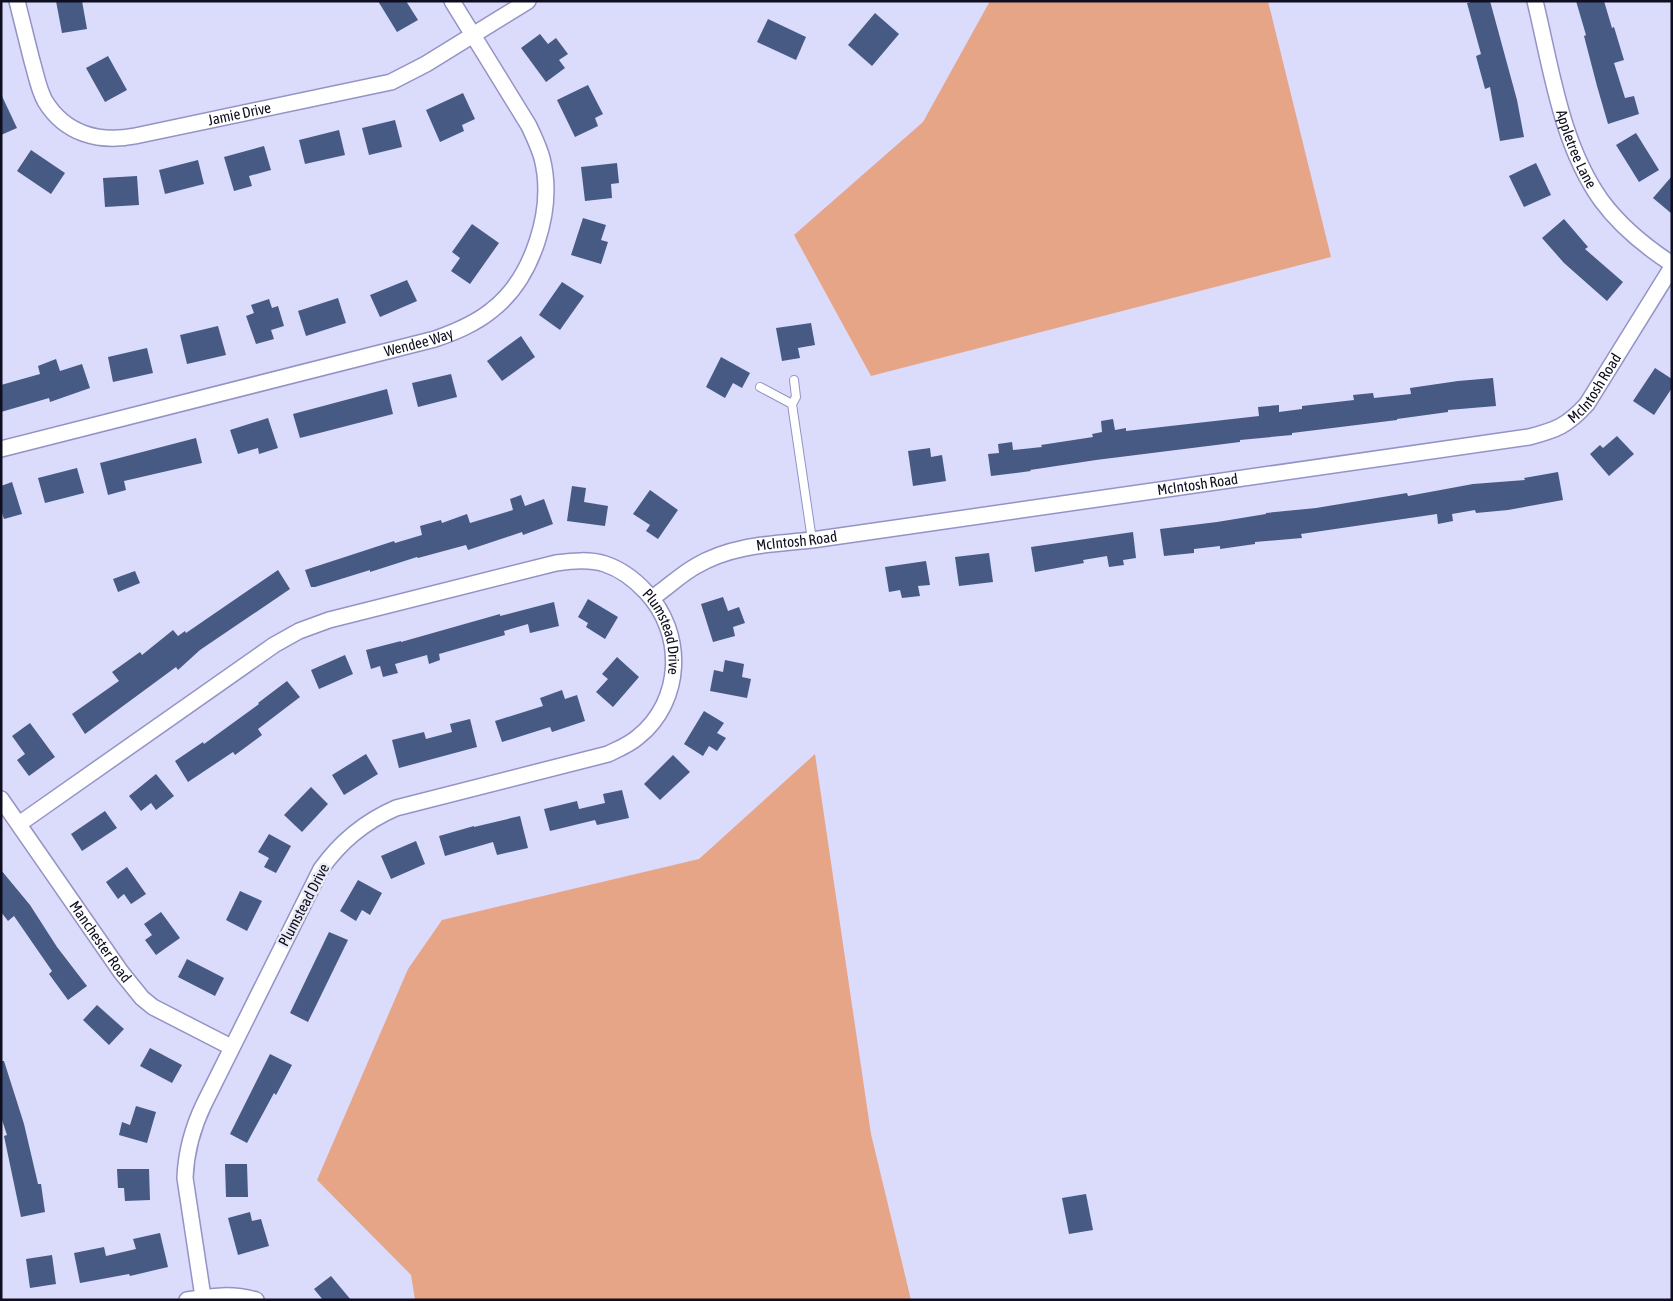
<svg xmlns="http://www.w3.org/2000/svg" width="1673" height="1301" font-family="'Asap Condensed',sans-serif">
<rect width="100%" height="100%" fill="#dbdbfc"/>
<g fill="#e7a588">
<polygon points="990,1 1268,1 1331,257 871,376 794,235 923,122"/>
<polygon points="815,754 871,1134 911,1300 415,1300 411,1275 317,1180 408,969 442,920 699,859"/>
</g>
<g fill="#465a84">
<polygon points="56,1 82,1 87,29 62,33"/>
<polygon points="378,1 406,1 418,20 397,32"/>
<polygon points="1475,1 1490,1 1517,100 1524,137 1500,141 1490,87 1485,89 1476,56 1481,54 1467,3"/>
<polygon points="1576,1 1604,1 1612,28 1614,27 1624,60 1614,63 1625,98 1634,96 1639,114 1608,124 1597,86 1584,36 1586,35"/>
<polygon points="875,13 899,34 872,66 848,45"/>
<polygon points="768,19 806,37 796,60 757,42"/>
<polygon points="540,34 548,44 556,38 568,54 559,60 565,68 546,82 521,48"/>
<polygon points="108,56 127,90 105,102 86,68"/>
<polygon points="588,85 603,114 595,118 598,126 575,137 557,100"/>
<polygon points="463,93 475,119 462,125 464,131 440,142 426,110"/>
<polygon points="1,94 17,128 1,135"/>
<polygon points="395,120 402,147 369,155 362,128"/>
<polygon points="339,130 345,155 305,164 299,140"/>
<polygon points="1636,133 1659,170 1639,182 1616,145"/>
<polygon points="264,146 271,170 249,176 252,186 234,191 224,157"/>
<polygon points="31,150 65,173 51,194 17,171"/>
<polygon points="198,160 204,184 165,194 159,170"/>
<polygon points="617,163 619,183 611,184 612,198 585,201 581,167"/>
<polygon points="1536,163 1551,195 1524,207 1509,176"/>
<polygon points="137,176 139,205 105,207 103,178"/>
<polygon points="1672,176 1672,214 1653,198"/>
<polygon points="583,218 606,225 601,240 608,242 601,264 571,255"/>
<polygon points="1564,219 1588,247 1585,249 1623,282 1607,301 1564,263 1542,238"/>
<polygon points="472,224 499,243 470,284 451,271 460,258 452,252"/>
<polygon points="407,280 417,301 380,317 370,295"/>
<polygon points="562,282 584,296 560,330 539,315"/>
<polygon points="338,298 346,323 306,336 298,311"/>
<polygon points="269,299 272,308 278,306 284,326 271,330 274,339 256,344 246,316 254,313 251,305"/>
<polygon points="811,323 815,345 798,348 800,358 782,361 776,328"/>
<polygon points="218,326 226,355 187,364 180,335"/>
<polygon points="521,336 535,357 502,381 487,361"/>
<polygon points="147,348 153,373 113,382 108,357"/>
<polygon points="721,357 750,373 742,388 733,383 725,398 706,387"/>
<polygon points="56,359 60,371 82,364 90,388 50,402 49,398 1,412 1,385 40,374 38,366"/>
<polygon points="1655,368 1672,379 1672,388 1654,415 1633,401"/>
<polygon points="451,374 457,397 418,407 412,383"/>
<polygon points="1493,378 1496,406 1448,410 1448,412 1397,419 1397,420 1292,433 1292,435 1240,440 1240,442 1096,460 1030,470 1031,471 991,476 988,454 999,453 998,444 1012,442 1013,450 1042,447 1041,445 1093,437 1092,434 1102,432 1101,421 1113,419 1115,430 1126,428 1126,431 1259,416 1258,407 1279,405 1279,412 1302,409 1302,406 1354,400 1353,395 1373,393 1374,398 1411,394 1410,388 1458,381"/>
<polygon points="387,389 393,414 300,438 293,414"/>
<polygon points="268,418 278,448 259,454 258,448 238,454 230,430"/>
<polygon points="1617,436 1634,454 1609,476 1590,454 1600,445 1603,448"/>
<polygon points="196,438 202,463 124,481 126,490 108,495 100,463"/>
<polygon points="930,448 931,457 942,455 946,481 913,486 908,451"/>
<polygon points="77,468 84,493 45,503 38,478"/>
<polygon points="1558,472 1563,500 1508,510 1476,513 1475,510 1452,514 1453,521 1438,524 1437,514 1301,534 1302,538 1255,542 1255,544 1220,549 1220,546 1194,549 1194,553 1164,556 1160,529 1217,522 1266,514 1266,513 1316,508 1407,493 1408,496 1473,484 1525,480 1524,478"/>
<polygon points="12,482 22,514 4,519 1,510 1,486"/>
<polygon points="572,486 586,488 584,502 608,506 605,526 567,521"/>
<polygon points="650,490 678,510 658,539 646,531 650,525 633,514"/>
<polygon points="521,495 525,506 544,499 553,524 523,535 522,532 468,550 466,545 418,558 417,557 370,572 370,570 315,587 311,587 305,570 394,541 395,543 422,535 420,526 441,520 442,523 467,514 470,523 513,510 510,499"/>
<polygon points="1133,532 1136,558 1123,560 1124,565 1109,567 1107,556 1083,560 1084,563 1035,572 1031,547"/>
<polygon points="989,553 993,582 959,586 955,557"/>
<polygon points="926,561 930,585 918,586 920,596 902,598 900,590 889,592 885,567"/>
<polygon points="278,570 290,589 200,650 178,670 176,667 85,734 72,714 119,681 112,672 140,652 142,655 173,630 178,636 185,631 186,633"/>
<polygon points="135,571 140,583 118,592 113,579"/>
<polygon points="723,597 728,611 739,607 745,623 733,627 735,636 713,642 701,604"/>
<polygon points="588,599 618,617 605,639 586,627 588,623 578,617"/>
<polygon points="554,602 559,626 530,633 528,624 504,631 505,635 439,654 440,660 429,664 427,655 395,664 398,673 383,677 380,666 371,669 366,650 401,641 401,642 500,614 500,616"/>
<polygon points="345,655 353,674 319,689 311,670"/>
<polygon points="617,657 639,677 613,707 596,692 608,679 602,674"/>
<polygon points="725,660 744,664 742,677 751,679 747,698 710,691 714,670 723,672"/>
<polygon points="287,681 300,697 258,729 262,735 235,755 233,752 188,782 175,761 203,742 204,744 259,704 258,703"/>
<polygon points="562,690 565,699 577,695 585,721 552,732 550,727 502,742 495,721 543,706 540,698"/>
<polygon points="704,711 724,723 717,733 726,738 717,751 709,746 703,756 684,744"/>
<polygon points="470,719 477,747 399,768 392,740 424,732 426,739 452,732 450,724"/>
<polygon points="30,723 55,757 29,776 17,760 25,754 12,736"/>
<polygon points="366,754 378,774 344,795 332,775"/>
<polygon points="673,755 690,772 660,800 644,784"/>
<polygon points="156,774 174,796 156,810 151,803 141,811 129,796"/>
<polygon points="311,787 328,804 302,832 284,815"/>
<polygon points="622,790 629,818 597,825 595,820 550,831 544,809 577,801 579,809 605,803 603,794"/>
<polygon points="105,811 117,828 82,851 71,834"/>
<polygon points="520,816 528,848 497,855 493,842 445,856 439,836 474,826 474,827"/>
<polygon points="269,834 291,846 276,873 264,867 269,858 258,852"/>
<polygon points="416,841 425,864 391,879 381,856"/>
<polygon points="127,867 146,894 131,904 124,894 118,899 106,882"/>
<polygon points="1,870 30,905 57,947 87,986 68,1000 49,974 52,971 14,916 8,921 1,912"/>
<polygon points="358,880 382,893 370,915 362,910 356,921 340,911"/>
<polygon points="240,891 262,901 247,931 226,920"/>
<polygon points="161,912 180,938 156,955 145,940 152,935 144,924"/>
<polygon points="329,932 348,940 308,1022 290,1013"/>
<polygon points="187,959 224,978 215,996 178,977"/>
<polygon points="97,1005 124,1029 109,1045 83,1020"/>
<polygon points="150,1048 182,1065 172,1083 140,1066"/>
<polygon points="270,1054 292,1065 276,1095 274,1093 247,1143 230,1134"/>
<polygon points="1,1061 4,1061 24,1124 38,1184 41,1184 45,1212 21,1217 4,1136 7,1135 1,1117"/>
<polygon points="136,1106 156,1112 147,1143 119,1135 122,1122 130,1125"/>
<polygon points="225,1164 247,1164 248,1197 226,1197"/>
<polygon points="117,1169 149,1169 150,1200 125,1201 124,1188 118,1188"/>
<polygon points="1086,1194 1093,1230 1069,1234 1062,1198"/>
<polygon points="250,1212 252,1221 261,1219 269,1246 238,1255 228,1218"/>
<polygon points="160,1233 168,1267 130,1276 129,1274 80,1283 74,1253 104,1247 106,1256 136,1249 133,1239"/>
<polygon points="52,1255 56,1284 30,1288 26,1259"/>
<polygon points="331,1276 351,1300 323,1300 314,1289"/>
</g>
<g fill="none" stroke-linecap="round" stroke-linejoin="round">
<g stroke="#9493c6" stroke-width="10">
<g id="lane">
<polyline points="760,387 792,404 812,540"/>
<polyline points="792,404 796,397 794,380"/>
</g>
</g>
<g stroke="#9493c6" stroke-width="18">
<g id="street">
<path id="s1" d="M17,1c5,20 10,40 15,60 4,13 6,27 13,40 20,33 54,42 90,35l256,-54 35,-18 102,-63"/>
<path id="s2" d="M1535,1c16,66 26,143 66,199 19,26 45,47 71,64"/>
<path id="s3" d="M1,449l434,-110c20,-7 40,-15 57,-29 41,-32 63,-101 50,-152 -3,-11 -8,-21 -13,-32l-77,-125"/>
<path id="s4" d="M652,598c15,-10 28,-23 44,-32 35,-21 76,-22 116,-26l717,-103c27,-7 38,-11 58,-33l85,-137"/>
<path id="s5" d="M1,799l120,173 21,26 11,9 78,40"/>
<path id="s6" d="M19,824l255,-179 25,-14 30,-11 227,-57c16,-2 33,-4 49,1 15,5 30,16 41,28 39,41 37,109 -8,145 -9,8 -20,12 -30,17l-212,54c-32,14 -55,33 -75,61l-117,235c-12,25 -18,47 -19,74l18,119"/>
<path d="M187,1300c24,-4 46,-7 69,0"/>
</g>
</g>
<use href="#lane" stroke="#fff" stroke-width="8"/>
<use href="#street" stroke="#fff" stroke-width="15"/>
</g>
<g text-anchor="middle" stroke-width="5" stroke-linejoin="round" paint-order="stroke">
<g font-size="15" fill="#0f0e20" stroke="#eaebf6">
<text dy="5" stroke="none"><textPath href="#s1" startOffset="314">Jamie Drive</textPath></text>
<text dy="5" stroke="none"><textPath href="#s2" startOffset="154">Appletree Lane</textPath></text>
<text dy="5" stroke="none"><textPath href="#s3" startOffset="431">Wendee Way</textPath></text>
<text dy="5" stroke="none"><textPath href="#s4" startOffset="984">McIntosh Road</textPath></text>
<text dy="5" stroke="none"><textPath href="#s4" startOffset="564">McIntosh Road</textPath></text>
<text dy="5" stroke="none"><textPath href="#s4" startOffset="159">McIntosh Road</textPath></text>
<text dy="5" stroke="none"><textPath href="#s6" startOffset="750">Plumstead Drive</textPath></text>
<text transform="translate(304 905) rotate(-62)" y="5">Plumstead Drive</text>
<text dy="5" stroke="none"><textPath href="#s5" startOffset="174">Manchester Road</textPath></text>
</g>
</g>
<rect width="1673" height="1301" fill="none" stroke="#0f0e20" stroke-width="5"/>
</svg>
